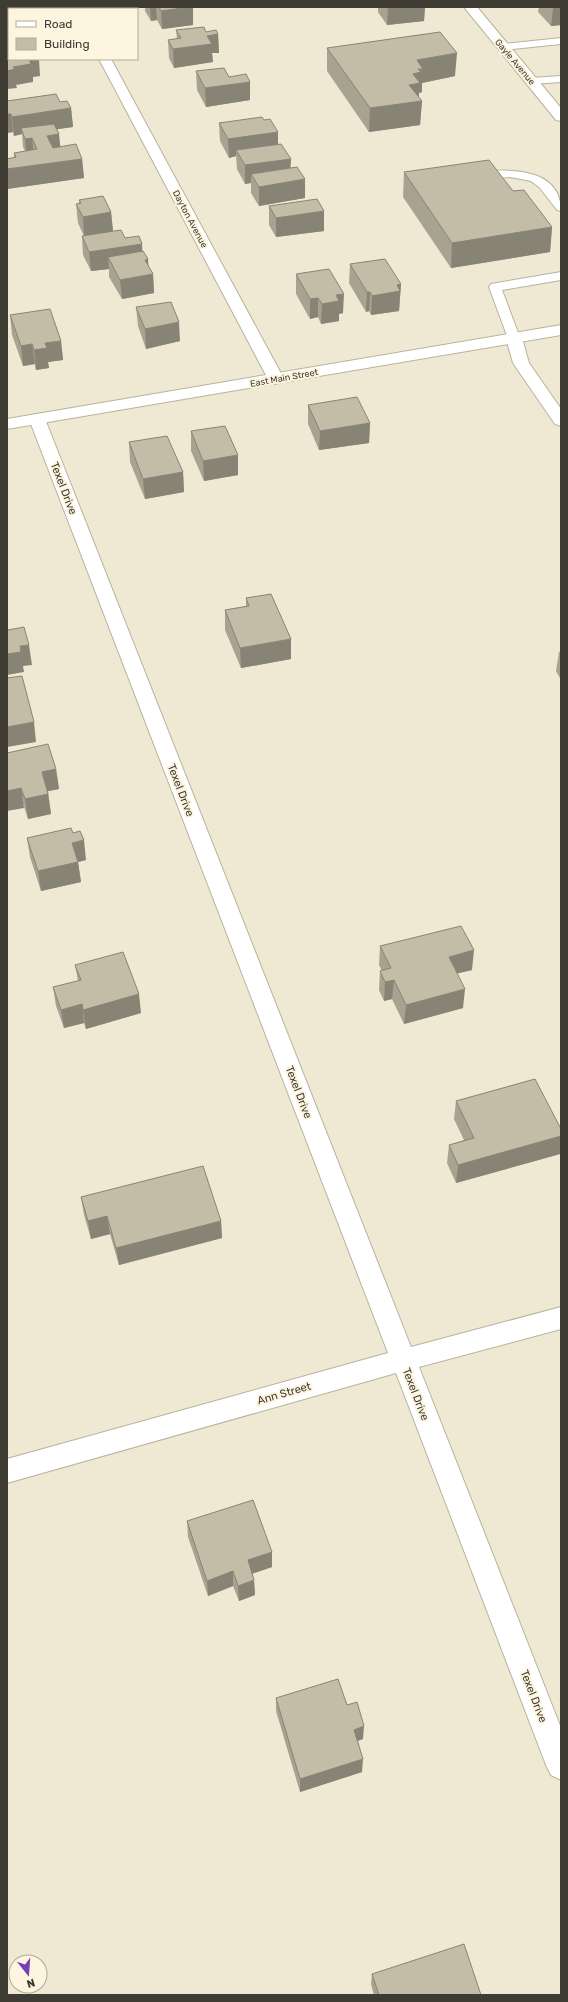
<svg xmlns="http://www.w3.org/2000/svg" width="568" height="2002" font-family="Rubik,sans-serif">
<rect width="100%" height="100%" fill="#efe8d2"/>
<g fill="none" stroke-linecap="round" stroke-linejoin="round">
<g stroke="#b9b29d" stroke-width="2">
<g id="lane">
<polygon points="561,38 561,44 503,50 498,47 503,44"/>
<polygon points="561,76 561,82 531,84 526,81 531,78"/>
<path d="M492,171c29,-2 69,2 69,40l-4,-1 -17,-22 -9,-7 -21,-4 -34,3 -6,-3 2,-2z"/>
<polygon points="561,272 561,280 502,290 520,338 514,342 509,341 489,287 491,284"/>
</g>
</g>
<g stroke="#b9b29d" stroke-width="2">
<g id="street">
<polygon points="71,7 83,7 84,9 72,9"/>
<polygon points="464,7 477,7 561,108 561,121 556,120"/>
<polygon points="99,59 111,59 284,379 282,382 276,384 270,382 268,379"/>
<polygon points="514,333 520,335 522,338 529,363 561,409 561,426 555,424 513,363 506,338 508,335"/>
<polygon points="37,414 43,416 45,419 411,1347 561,1307 561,1329 419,1367 561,1728 561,1780 551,1775 546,1765 396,1373 7,1483 7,1459 388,1353 29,419 31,416"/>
</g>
</g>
<g stroke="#b9b29d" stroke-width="2">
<polygon id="secondary" points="561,325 561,335 7,429 7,419"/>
</g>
<use href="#lane" fill="#fff" fill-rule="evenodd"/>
<use href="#street" fill="#fff" fill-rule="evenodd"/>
<use href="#secondary" fill="#fff" fill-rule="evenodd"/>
</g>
<g fill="#a8a290">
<polygon points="145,7 193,7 193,25 162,29 157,20 151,21 145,11"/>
<polygon points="378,7 425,7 424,21 387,25 378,12"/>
<polygon points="539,7 561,7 561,25 551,26 538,12"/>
<polygon points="176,30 206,32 218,34 219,53 212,53 213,62 174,68 169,58 168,40 177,39"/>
<polygon points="327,48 455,76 422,83 422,92 419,93 419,98 422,101 420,125 369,132 327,71"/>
<polygon points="196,71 229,77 250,82 250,100 206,107 197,90"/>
<polygon points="7,101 60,102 71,108 73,127 57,129 60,147 82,159 84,178 7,189 7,159 14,158 14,153 25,151 23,147 22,134 14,136 13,132 7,133"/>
<polygon points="219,123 278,144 291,159 290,168 305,179 305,198 259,206 251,193 251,183 245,184 237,169 236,156 229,158 220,141"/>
<polygon points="404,172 513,191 552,227 550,252 451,268 403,197"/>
<polygon points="79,200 111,212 113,231 85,236 125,238 143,251 148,259 148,266 153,274 154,293 122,299 109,277 109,269 91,271 83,255 82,236 84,236 78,223 76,204 79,204"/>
<polygon points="269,206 324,231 276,237 269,225"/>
<polygon points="350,264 401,284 399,311 371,315 369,311 366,312 349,283"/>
<polygon points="296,274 343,313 339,314 339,321 321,324 318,317 310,319 296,294"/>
<polygon points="136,307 180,341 146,349 138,326"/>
<polygon points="10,315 61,341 63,360 48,362 49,368 36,370 35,364 23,366 12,335"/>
<polygon points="308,405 370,423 369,443 319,450 308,424"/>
<polygon points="191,431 238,455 238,475 204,481 191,451"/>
<polygon points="129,442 183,472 184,492 145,499 130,462"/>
<polygon points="246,598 291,639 291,659 241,668 225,630 225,610 246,606"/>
<polygon points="561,651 561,680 556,671 559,652"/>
<polygon points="7,753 56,769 59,789 48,791 51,814 28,819"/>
<polygon points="27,838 86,860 78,862 81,882 41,891 30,857"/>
<polygon points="380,946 472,970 457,973 463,1008 404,1024 392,999 384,1001 379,990 380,971 382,971 379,965"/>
<polygon points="75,965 141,1013 86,1029 84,1023 64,1028 56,1006 53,987 78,981"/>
<polygon points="456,1101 561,1129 561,1150 560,1154 456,1183 447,1163 449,1145 464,1140 454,1119"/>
<polygon points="81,1197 221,1221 222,1238 119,1265 110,1234 91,1239 84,1215"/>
<polygon points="187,1521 272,1567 252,1574 254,1580 255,1595 239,1601 233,1586 208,1596 188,1537"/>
<polygon points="276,1698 347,1705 363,1739 358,1741 362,1772 300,1792 276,1711"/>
<polygon points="372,1974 481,1995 374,1995 371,1984"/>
</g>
<g fill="#888475">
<polygon points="7,7 10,7 10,9 9,9 9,22 7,22"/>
<polygon points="150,7 156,7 157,20 151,21"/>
<polygon points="189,7 193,7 193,25 162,29 161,11"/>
<polygon points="388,7 425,7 424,21 387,25"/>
<polygon points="561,7 561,25 551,26 553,8"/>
<polygon points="9,26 9,59 7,63 7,27"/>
<polygon points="218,34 219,53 212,53 213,62 174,68 173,49 207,36"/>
<polygon points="457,53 455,76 422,83 422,92 419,93 419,101 422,101 420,125 369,132 370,108 409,85 417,60"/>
<polygon points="29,59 39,59 40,76 33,77 33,82 16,85 17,88 7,89 7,71 13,67"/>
<polygon points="250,82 250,100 206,107 205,88"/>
<polygon points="71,108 73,127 24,134 21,128 22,134 14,136 12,117"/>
<polygon points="7,114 11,114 13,132 7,133"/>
<polygon points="278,132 278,151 236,150 236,156 229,158 228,139"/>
<polygon points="59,134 61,153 49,154 47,136"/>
<polygon points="32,138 34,156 27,157 25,139"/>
<polygon points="82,159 84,178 7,189 7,169"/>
<polygon points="291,159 290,177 251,174 251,183 245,184 245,165"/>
<polygon points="305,179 305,198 259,206 259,187"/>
<polygon points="324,211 324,231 276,237 276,218"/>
<polygon points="111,212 113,231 84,236 83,217"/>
<polygon points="552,227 550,252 451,268 452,243"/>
<polygon points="142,244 143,263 108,257 109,269 91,271 89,252"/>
<polygon points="148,259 149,275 153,274 154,293 122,299 120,280 145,260"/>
<polygon points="401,284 399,311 371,315 372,296 397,285"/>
<polygon points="367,292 370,292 369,311 366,312"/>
<polygon points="344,294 343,313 339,314 339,321 321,324 322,304 336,295"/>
<polygon points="318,298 318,317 310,319 310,299"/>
<polygon points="179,322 180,341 146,349 145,329"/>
<polygon points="61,341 63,360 48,362 49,368 36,370 34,350 45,343"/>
<polygon points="32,344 35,364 23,366 21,346"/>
<polygon points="370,423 369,443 319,450 320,431"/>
<polygon points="238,455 238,475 204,481 203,461"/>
<polygon points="183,472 184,492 145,499 143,479"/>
<polygon points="291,639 291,659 241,668 240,648"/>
<polygon points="29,645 32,665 23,666 24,672 7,675 7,654 20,646"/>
<polygon points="34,722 36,742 7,747 7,727"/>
<polygon points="56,769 59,789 44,792 42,772"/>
<polygon points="21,788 24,808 7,811 7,791"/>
<polygon points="48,794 51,814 28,819 25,799"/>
<polygon points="84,840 86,860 74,863 72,843"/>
<polygon points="78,862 81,882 41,891 38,871"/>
<polygon points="474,950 472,970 447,976 449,957"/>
<polygon points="394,980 392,999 384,1001 385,982"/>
<polygon points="465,989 463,1008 404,1024 406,1005"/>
<polygon points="139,994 141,1013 86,1029 83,1010"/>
<polygon points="82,1004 84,1023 64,1028 61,1010"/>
<polygon points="561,1136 561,1150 560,1154 456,1183 458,1165"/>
<polygon points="107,1216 110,1234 91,1239 88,1221"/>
<polygon points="221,1221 222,1238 119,1265 116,1248"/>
<polygon points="272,1552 272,1567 248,1575 248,1560"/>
<polygon points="233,1571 233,1586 208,1596 207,1581"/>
<polygon points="254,1580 255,1595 239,1601 238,1586"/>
<polygon points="364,1726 363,1739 353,1742 354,1730"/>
<polygon points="363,1759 362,1772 300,1792 300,1779"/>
</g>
<g fill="#c3bca7" stroke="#888475">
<polygon points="159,7 189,7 161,11"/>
<polygon points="552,7 561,7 553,8"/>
<polygon points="7,12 8,12 9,14 9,26 7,27"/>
<polygon points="204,27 206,32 216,30 218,34 207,36 212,44 173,49 168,40 181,38 176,30"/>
<rect x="7" y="31" width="2" height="14"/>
<polygon points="440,32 457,53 417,60 423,69 418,69 421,72 413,74 420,83 409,85 422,101 370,108 327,48"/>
<polygon points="7,53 9,53 9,59 29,59 31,64 13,67 15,69 7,71"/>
<polygon points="224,68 229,77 246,74 250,82 205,88 196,71"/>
<polygon points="56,94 60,102 67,101 71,108 12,117 11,114 7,114 7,101"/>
<polygon points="262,117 264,120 270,119 278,132 228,139 219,123"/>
<polygon points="54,124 59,134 47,136 53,148 76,144 82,159 7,169 7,159 16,157 14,153 37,149 32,138 25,139 21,128"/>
<polygon points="281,144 291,159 245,165 236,150"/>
<polygon points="489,160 513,191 524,190 552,227 452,243 404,172"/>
<polygon points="297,167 305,179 259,187 251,174"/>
<polygon points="103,196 111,212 83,217 76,204 81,203 79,200"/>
<polygon points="317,199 324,211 276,218 269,206"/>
<polygon points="121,230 125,238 139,236 142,244 89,252 82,236"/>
<polygon points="143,251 148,259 145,260 153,274 120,280 108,257"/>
<polygon points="385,259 401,284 397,285 400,291 372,296 370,292 367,292 350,264"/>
<polygon points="329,269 344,294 336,295 339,301 322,304 318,298 310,299 296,274"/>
<polygon points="171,302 179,322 145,329 136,307"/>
<polygon points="50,309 61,341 45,343 47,348 34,350 32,344 21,346 10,315"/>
<polygon points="357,397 370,423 320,431 308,405"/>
<polygon points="225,426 238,455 203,461 191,431"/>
<polygon points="167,436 183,472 143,479 129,442"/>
<polygon points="271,594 291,639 240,648 225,610 249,606 246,598"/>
<polygon points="7,627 8,630 24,627 29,645 20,646 21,652 7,654"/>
<polygon points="22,676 34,722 7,727 7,678"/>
<polygon points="48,744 56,769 42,772 48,794 25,799 21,788 7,791 7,753"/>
<polygon points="71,828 73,833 80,831 84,840 72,843 78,862 38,871 27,838"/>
<polygon points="461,926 474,950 449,957 465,989 406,1005 394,980 385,982 380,971 391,968 380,946"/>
<polygon points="123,952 139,994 83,1010 82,1004 61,1010 53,987 81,980 75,965"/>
<polygon points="535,1079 561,1129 561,1136 458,1165 449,1145 474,1138 456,1101"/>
<polygon points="203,1166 221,1221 116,1248 107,1216 88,1221 81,1197"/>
<polygon points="253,1500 272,1552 248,1560 254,1580 238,1586 233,1571 207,1581 187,1521"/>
<polygon points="338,1679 347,1705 357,1702 364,1726 354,1730 363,1759 300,1779 276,1698"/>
<polygon points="464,1944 481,1995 379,1995 372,1974"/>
</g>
<g text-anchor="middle" stroke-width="4" stroke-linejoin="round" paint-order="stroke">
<g font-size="9" fill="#3d3b32" stroke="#fdf5df">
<text transform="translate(515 62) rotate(50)" y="3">Gayle Avenue</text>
<text transform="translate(190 219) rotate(62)" y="3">Dayton Avenue</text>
<text transform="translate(284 378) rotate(-10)" y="3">East Main Street</text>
</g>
<g font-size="11" fill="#3d3b32" stroke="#fdf5df">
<text transform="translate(64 488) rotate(69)" y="4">Texel Drive</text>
<text transform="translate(181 790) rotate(69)" y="4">Texel Drive</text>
<text transform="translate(299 1092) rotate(69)" y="4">Texel Drive</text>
<text transform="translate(284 1393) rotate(-16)" y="4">Ann Street</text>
<text transform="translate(416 1394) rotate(69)" y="4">Texel Drive</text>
<text transform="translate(534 1696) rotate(69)" y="4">Texel Drive</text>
</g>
</g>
<rect width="568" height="2002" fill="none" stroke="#3d3b32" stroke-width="16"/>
<rect x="8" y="8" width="130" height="52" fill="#fdf5df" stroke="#b0ab9a"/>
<rect x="16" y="21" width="20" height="6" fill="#ffffff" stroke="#b0ab9a"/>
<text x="44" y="28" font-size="12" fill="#3d3b32">Road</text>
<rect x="16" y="38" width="20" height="12" fill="#c3bca7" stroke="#b0ab9a"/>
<text x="44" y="48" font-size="12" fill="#3d3b32">Building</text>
<g transform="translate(28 1974) rotate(163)"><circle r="19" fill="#fdf5df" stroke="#b0ab9a"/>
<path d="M0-3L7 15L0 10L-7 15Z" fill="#773fb6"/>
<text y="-6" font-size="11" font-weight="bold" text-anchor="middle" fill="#3d3b32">N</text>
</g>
</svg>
